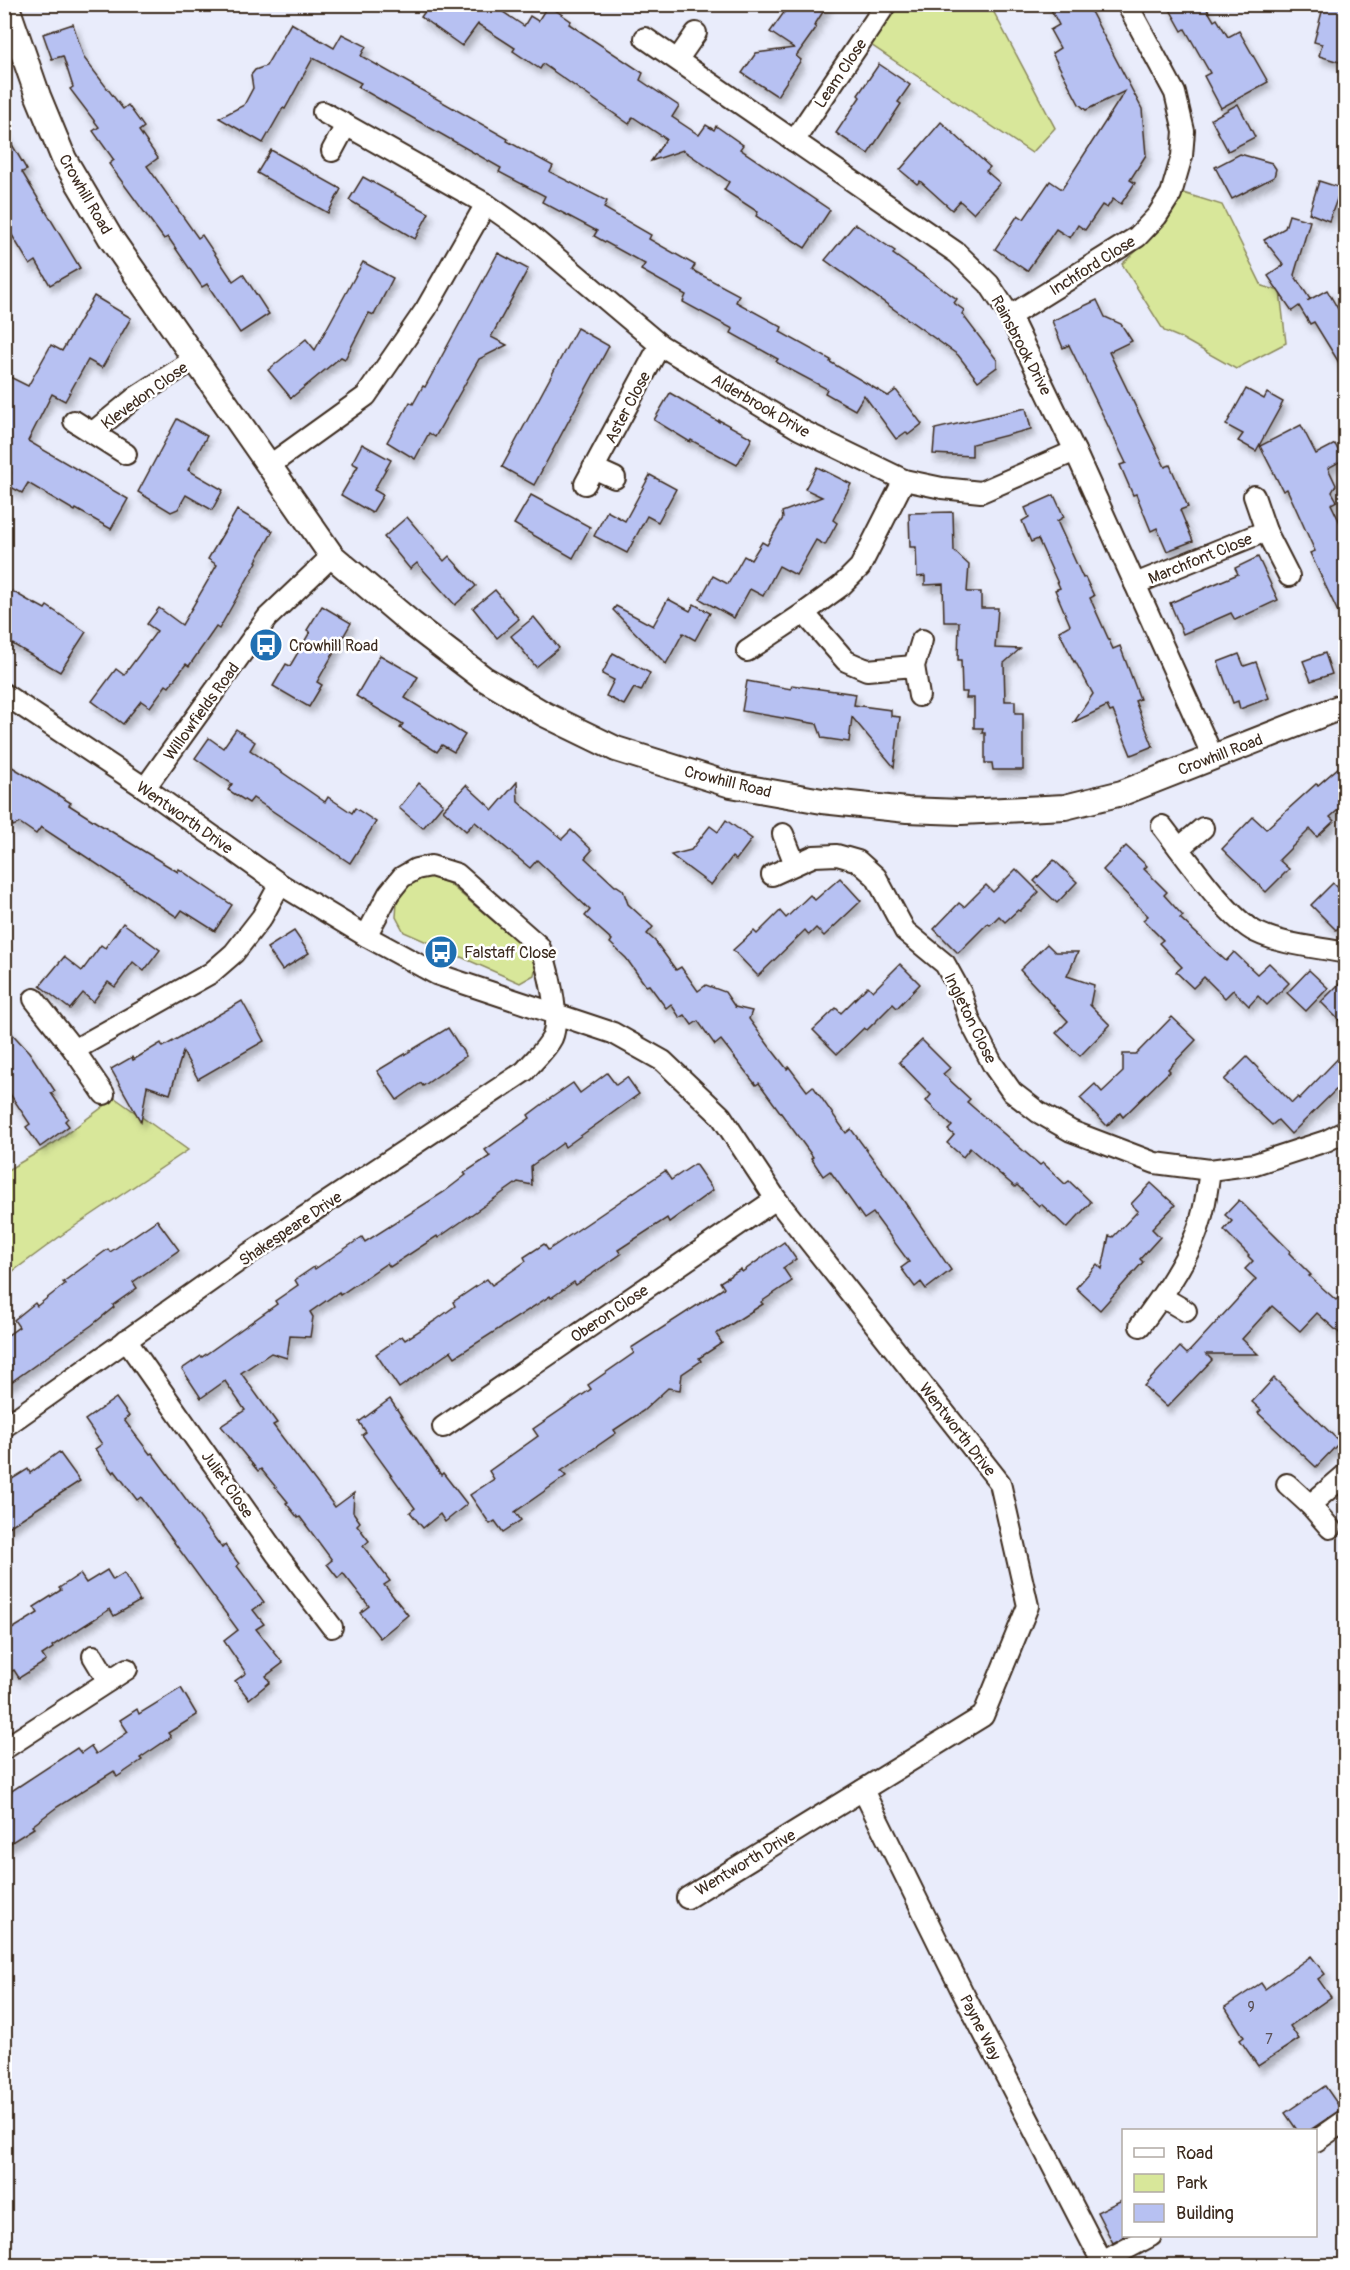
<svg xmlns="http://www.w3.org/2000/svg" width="1350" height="2270" font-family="Pangolin,sans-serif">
<defs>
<filter id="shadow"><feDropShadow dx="3.5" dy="6" stdDeviation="3" flood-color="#0004"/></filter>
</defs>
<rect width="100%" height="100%" fill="#e9ecfb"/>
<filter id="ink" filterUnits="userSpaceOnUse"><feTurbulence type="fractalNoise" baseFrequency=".0167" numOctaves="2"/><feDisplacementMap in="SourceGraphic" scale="12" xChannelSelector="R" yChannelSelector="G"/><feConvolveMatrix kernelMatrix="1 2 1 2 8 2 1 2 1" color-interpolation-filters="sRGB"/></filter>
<g filter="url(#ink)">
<g fill="#d8e79a" stroke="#8a885c" stroke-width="1.5">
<polygon points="899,4 990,5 1055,128 1032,153 871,45"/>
<polygon points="1180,192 1222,205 1262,286 1280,291 1286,343 1236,369 1181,338 1164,331 1122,264 1144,244"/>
<polygon points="429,876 448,883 530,952 536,965 534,975 520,983 404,932 396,917 397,902 410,883"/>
<polygon points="115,1098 188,1150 66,1232 5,1277 4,1172 54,1143"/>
</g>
<g fill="#b7c1f2" stroke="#3b2a1e" stroke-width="1.5" filter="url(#shadow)">
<polygon points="430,4 491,4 524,26 530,16 538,21 548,5 571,21 569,24 643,73 640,80 679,106 672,117 699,135 706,125 714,130 716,126 743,145 740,149 830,210 805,248 756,216 758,212 724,190 729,182 683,150 651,161 666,139 633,117 629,124 543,64 540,69 513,51 515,48 478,24 462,46 421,17"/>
<polygon points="790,4 828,4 814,26 816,28 796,56 801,60 777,96 742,73 756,53 794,48 770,32"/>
<polygon points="1048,4 1087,4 1142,109 1146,155 1130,180 1135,183 1121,204 1113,199 1107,208 1102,205 1085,230 1078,225 1070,238 1056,229 1027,271 995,249 1018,215 1024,219 1050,181 1062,189 1125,91 1086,110 1079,104 1052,53 1060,48 1050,30 1059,25"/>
<polygon points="1167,4 1204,4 1214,21 1217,19 1228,37 1239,31 1268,82 1221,108 1204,76 1210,73 1185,29 1182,31"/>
<polygon points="1324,4 1346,4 1346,64 1319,56 1322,44 1314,42"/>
<polygon points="291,23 334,48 342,34 366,46 361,56 508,139 507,141 553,166 550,172 607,201 604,208 651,235 649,239 695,265 692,270 739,295 736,302 782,327 780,332 831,360 830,362 888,396 896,390 922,424 908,435 906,432 896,439 864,395 855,410 825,393 827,389 776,362 778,359 731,333 733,329 683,302 686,295 641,270 645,264 594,236 597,231 542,202 545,196 499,172 501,168 358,87 361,83 313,58 285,109 283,108 263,143 219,118 244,105 253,88 251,75 255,70 266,66"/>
<polygon points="73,24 84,58 123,109 128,105 144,127 139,131 158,158 147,166 198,238 202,235 233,281 243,274 269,314 240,333 207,284 202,287 168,237 164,239 109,164 114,160 93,131 99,127 70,89 73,87 63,56 52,59 43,34"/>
<polygon points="879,64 910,85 898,102 901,104 868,154 836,133 860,97 858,95"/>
<polygon points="1238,104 1255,137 1228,151 1211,119"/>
<polygon points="941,122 990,167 986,171 1000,183 973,213 960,201 952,210 920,181 917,184 900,170"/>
<polygon points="4,131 27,170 22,172 80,268 50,285 36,261 30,265 4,222"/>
<polygon points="271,150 341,189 328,213 257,173"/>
<polygon points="1240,154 1272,163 1276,169 1274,177 1232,199 1215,167"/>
<polygon points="363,177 429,213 415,239 349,200"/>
<polygon points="1319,181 1341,188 1329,221 1309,213"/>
<polygon points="1289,215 1310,221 1294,275 1310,299 1307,301 1327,290 1346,323 1346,374 1314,322 1310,324 1299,306 1292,311 1268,276 1284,265 1264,240 1285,228"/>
<polygon points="855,224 895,251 893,254 957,299 954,303 964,310 962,314 997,360 997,367 978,381 958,355 825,260"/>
<polygon points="498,253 528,269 491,337 507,345 479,359 435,437 429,433 415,459 387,442 410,402 413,404 423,386 425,387"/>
<polygon points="363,262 393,278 374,315 369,313 345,359 341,357 291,398 268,370 306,339 315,350"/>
<polygon points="94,296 131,318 102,368 88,360 65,401 52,394 28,441 128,499 111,529 76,509 75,511 28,483 22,493 5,484 11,473 4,469 4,374 28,386 51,345 62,351"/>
<polygon points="1097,300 1105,317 1121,324 1132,341 1109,352 1165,467 1170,465 1188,507 1180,510 1193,541 1167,551 1157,528 1151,531 1136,494 1133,495 1120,465 1126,463 1069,345 1063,348 1052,321"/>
<polygon points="577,328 609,346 534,485 502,467"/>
<polygon points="1246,389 1264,399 1267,393 1283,402 1256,451 1238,441 1243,434 1226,425"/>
<polygon points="670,393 719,422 719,420 752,438 737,465 691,440 690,442 654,420"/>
<polygon points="1026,408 1031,429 972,444 972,456 933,454 935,429"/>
<polygon points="177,419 207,436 188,470 223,490 212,510 186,495 178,509 171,512 138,492"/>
<polygon points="1301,425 1316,454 1335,444 1343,460 1328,468 1336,485 1332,492 1337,501 1331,504 1346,535 1346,629 1310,553 1315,551 1287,489 1283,491 1260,446"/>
<polygon points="362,444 391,460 374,490 383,495 372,513 341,495 358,466 352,463"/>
<polygon points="817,467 851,484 833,520 837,523 825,545 816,540 796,575 779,566 763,596 750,589 734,618 700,599 713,576 728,584 744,556 751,560 762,542 767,545 783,518 782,512 822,497 805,489"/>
<polygon points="650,475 676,489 658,522 647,516 627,553 594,536 607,511 625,521"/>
<polygon points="531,495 590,527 573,558 514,524"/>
<polygon points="1054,495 1064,517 1057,521 1083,578 1085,577 1094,596 1090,598 1113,649 1120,646 1140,699 1135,701 1153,746 1131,755 1113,711 1110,712 1107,706 1074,722 1093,694 1075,661 1074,662 1059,631 1070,625 1055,590 1060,588 1038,539 1031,542 1022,521 1029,517 1025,508"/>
<polygon points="237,510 273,531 256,561 257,562 219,629 216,627 189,666 186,664 169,687 166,685 150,707 141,701 123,724 92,701 116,669 124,675 157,631 147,624 159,608 182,625 217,565 208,559"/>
<polygon points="953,512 954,551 969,565 967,592 981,592 981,608 998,608 995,648 1020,649 1004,663 1005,701 1015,701 1015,713 1023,713 1023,770 993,770 992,763 985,763 985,733 982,733 983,728 974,728 974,698 966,698 967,692 962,692 961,660 958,660 959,622 944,622 943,584 925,585 925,576 917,577 916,547 910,547 909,513"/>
<polygon points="407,517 444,561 449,556 476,586 455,605 417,563 410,569 384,537"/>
<polygon points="1258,557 1278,600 1235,620 1231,613 1183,634 1170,603 1238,574 1235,568"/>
<polygon points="495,590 519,619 497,638 473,608"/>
<polygon points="12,591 36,605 36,604 45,609 47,606 86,632 60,672 4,639 4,604"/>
<polygon points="668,599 690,611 694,604 710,613 695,640 683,633 666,664 613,610 616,606 653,626"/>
<polygon points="322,606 351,623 317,682 322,685 309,707 273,686 286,664 290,666 310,632 307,630"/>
<polygon points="534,617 559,648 536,667 511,636"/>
<polygon points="613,653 650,673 641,691 634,688 624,705 606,696 614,680 602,674"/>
<polygon points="1325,653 1332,674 1311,681 1303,661"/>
<polygon points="1239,654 1244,666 1256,662 1269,698 1240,709 1238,701 1233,703 1218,662"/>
<polygon points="380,655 418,677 405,698 465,735 454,752 442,745 437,752 400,728 403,724 356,696"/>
<polygon points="747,681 791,689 792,685 856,694 854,705 891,710 891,716 900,717 894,767 852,717 849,742 822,738 817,724 742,711"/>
<polygon points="236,729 255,742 250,750 325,802 328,797 352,813 355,808 376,822 350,863 253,798 249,803 228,790 232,784 195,758 209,738 223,748"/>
<polygon points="1346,761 1346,803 1330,817 1334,821 1317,837 1310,829 1279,860 1289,869 1266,892 1222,849 1253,817 1266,829 1316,784 1318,785"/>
<polygon points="4,762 71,803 69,805 99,824 178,872 179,869 232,905 215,931 182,910 177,917 41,827 36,834 20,823 13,826 4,806"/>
<polygon points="517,782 518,802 562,839 571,830 592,850 585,858 615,886 617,886 623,890 628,904 653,927 647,934 655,941 676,970 681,967 698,991 706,985 725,992 735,1007 752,1011 749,1019 769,1046 787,1069 789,1067 807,1091 813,1086 846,1133 851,1129 899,1194 951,1270 926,1289 921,1282 915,1287 901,1268 909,1262 873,1213 864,1219 830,1171 823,1176 811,1158 813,1157 759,1083 756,1085 721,1040 715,1045 698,1021 692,1025 685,1015 680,1018 671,1004 666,1008 649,985 646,986 626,958 610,943 612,940 585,916 590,910 537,860 530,868 475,822 466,831 443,810 466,785 493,810"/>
<polygon points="419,783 443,804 423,828 399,808"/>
<polygon points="726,820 752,839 736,860 732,857 711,885 671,855 691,850 710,826 718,832"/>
<polygon points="1126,846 1147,866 1144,869 1167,892 1164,895 1183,916 1180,918 1226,961 1234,952 1257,974 1269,963 1289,983 1267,1005 1258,996 1249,1006 1233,990 1225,998 1204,977 1193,988 1176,972 1182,967 1159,943 1163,940 1143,920 1148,916 1103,870"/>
<polygon points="1054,860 1077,882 1057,903 1034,881"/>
<polygon points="1016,869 1039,892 1020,911 1018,910 1005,922 999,916 990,925 988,923 958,953 934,929 959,903 964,907 986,885 993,892"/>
<polygon points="840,878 861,901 824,936 816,928 809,935 805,930 758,976 733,950 754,931 757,934 780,911 786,918 810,895 815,900"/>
<polygon points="1333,883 1346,895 1346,920 1336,930 1311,905"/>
<polygon points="123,923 160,950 144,971 133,962 115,987 108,982 93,1002 83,993 70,1009 40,986 64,957 82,971 101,945 105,948"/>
<polygon points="294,931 309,953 282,970 267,948"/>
<polygon points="1047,944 1055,952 1078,952 1067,976 1094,985 1090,1005 1110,1025 1080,1056 1056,1033 1068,1021 1020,970"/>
<polygon points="900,964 920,984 897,1008 893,1004 867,1030 864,1028 837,1054 813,1030 836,1008 841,1013 868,986 873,991"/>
<polygon points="1309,970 1328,988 1306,1011 1287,993"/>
<polygon points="1346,977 1346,1027 1321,1002"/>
<polygon points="242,1001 264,1041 198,1079 183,1052 170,1094 147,1086 141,1122 111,1069 132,1057 133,1060 161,1043 163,1047"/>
<polygon points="1172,1017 1196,1040 1168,1069 1170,1071 1123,1117 1120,1113 1107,1126 1080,1098 1095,1084 1102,1092 1123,1072 1123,1054 1136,1054"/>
<polygon points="4,1025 29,1052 55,1091 51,1093 68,1118 65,1121 69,1126 40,1147 26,1127 30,1124 4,1085"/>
<polygon points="448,1028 466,1056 423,1086 421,1083 397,1100 377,1071"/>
<polygon points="922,1040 950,1068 943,1074 970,1099 967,1102 1040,1165 1043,1163 1065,1184 1069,1181 1091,1202 1067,1228 1041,1204 1039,1206 1017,1185 1015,1187 970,1148 963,1157 947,1143 954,1135 948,1130 952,1126 926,1101 931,1095 899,1062"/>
<polygon points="1346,1050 1346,1080 1291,1134 1278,1120 1272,1125 1224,1080 1247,1057 1292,1103 1298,1097 1299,1099"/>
<polygon points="607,1073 616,1085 627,1077 639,1094 565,1147 563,1143 531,1166 532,1185 518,1182 438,1238 437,1236 390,1267 387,1263 340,1295 339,1292 310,1312 313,1317 310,1337 290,1336 287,1358 271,1353 241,1373 277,1423 273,1425 335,1507 354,1493 353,1512 360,1522 357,1525 369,1541 363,1546 390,1581 384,1585 408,1615 380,1638 360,1613 369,1606 343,1573 338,1578 327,1564 332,1560 300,1517 298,1518 286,1503 288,1502 261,1469 258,1471 221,1426 245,1410 225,1381 201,1398 182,1369 201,1356 202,1357 277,1304 275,1301 298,1285 295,1280 314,1267 315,1269 362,1237 365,1242 444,1192 466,1175 464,1173 490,1156 485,1150 530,1118 528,1115 548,1100 573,1083 580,1093"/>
<polygon points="695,1164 713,1190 669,1222 667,1218 618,1250 621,1254 576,1285 574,1282 551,1298 550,1296 455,1357 451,1351 399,1388 376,1354 402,1336 405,1340 436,1320 455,1306 453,1302 487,1279 492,1285 526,1261 524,1257 544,1244 548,1250 665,1171 671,1180"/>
<polygon points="1151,1183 1175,1205 1152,1229 1160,1237 1140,1259 1143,1262 1100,1310 1076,1288 1097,1264 1102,1269 1109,1236 1113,1237 1138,1211 1131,1204"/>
<polygon points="1239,1200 1290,1251 1289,1253 1311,1275 1309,1276 1336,1300 1346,1290 1346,1339 1317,1313 1300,1331 1272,1306 1242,1339 1258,1354 1206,1354 1212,1360 1167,1407 1144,1386 1180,1347 1187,1354 1256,1279 1245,1269 1253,1261 1248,1256 1249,1255 1224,1230 1232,1221 1225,1215"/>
<polygon points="157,1220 179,1250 133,1282 137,1288 113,1305 114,1307 92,1325 4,1387 4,1338 19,1327 14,1320 35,1303 37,1306 65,1284 63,1282 108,1249 110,1252"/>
<polygon points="784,1242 796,1259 783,1268 792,1281 761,1302 763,1304 716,1334 722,1343 699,1358 701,1361 682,1374 680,1390 668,1388 643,1411 614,1430 616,1433 561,1471 566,1476 515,1512 521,1520 503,1532 495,1521 490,1524 470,1495 494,1479 489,1471 538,1436 533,1429 591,1389 588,1385 634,1353 631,1348 724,1288 720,1282 741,1269 742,1272"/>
<polygon points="1274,1378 1340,1442 1316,1467 1258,1413 1261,1410 1252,1402"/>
<polygon points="116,1398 129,1416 124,1420 150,1454 152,1453 222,1548 225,1545 239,1564 237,1566 264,1602 253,1610 264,1624 256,1629 283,1663 266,1676 270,1682 249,1699 235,1681 246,1673 224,1641 238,1630 141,1497 137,1500 115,1471 113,1473 95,1449 102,1444 85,1420"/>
<polygon points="390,1399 441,1475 443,1473 467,1504 445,1522 440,1514 423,1528 410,1512 415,1508 362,1435 366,1432 359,1422"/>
<polygon points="59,1452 80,1481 4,1530 4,1484 28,1469 30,1473"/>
<polygon points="107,1570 113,1580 124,1573 140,1601 114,1616 110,1609 52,1646 53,1648 42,1655 46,1661 19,1678 14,1670 4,1675 4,1634 38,1613 34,1607 61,1590 59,1588 80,1574 86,1583"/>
<polygon points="181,1688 197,1715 168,1733 171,1737 140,1758 142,1760 117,1777 114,1771 57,1807 32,1826 34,1828 4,1847 4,1796 77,1748 81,1753 91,1746 96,1754 128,1732 120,1720 137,1709 139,1714"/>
<polygon points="1311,1956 1325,1974 1318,1979 1331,1997 1290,2026 1299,2039 1258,2066 1240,2040 1244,2037 1225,2007 1261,1983 1265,1989"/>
<polygon points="1325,2086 1341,2109 1310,2130 1297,2130 1285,2113"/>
<polygon points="1124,2199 1124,2237 1113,2243 1097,2212"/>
</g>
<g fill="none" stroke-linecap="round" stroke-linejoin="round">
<g stroke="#3b2a1e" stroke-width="24">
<g id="minor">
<polyline points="645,38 957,253 989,284 1010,316 1075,451 1213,757"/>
<polyline points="678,59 696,33"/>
<polyline points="323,112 486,204 526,232 660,345 799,429 904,480 942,488 981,492 1075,451"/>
<polyline points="794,141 886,4"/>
<polyline points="332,151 346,125"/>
<polyline points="1010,316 1137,237 1157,216 1171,194 1182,156 1184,131 1175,93 1127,4"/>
<polyline points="74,421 126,454"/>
<polyline points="93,432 136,397 195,359"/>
<polyline points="270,465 366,396 426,309 486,204"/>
<polyline points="593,468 615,478"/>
<polyline points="585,484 660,345"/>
<polyline points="1254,496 1266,531 1289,576"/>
<polyline points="1135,584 1266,531"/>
<polyline points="804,613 846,661 867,670 914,666"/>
<polyline points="747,651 804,613 841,586 860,567 904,480"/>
<polyline points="4,694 145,788 280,884 366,936 436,974 613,1033 663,1061 721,1116 776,1199 1000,1483 1028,1606 983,1716 687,1898"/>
<polyline points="919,696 914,666 922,640"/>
<polyline points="145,788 267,618 332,556"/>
<path d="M1162,826c22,28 65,92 94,106 27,13 61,15 90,21"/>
<polyline points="783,834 795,864"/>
<polyline points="1179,848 1203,828"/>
<polyline points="772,875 814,856 837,855 858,861 876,877 905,931 945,964 961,993 970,1021 993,1065 1012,1092 1038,1112 1071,1131 1155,1163 1210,1170 1255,1164 1326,1141 1346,1131"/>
<polyline points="34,999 74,1050 104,1094"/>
<polyline points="74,1050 211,973 234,953 262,917 280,884"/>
<polyline points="1162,1297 1186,1311"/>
<path d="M1140,1326c21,-28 43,-59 56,-92 8,-20 11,-42 14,-64"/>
<polyline points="126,1340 277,1555 332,1627"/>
<path d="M4,1427l246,-174 275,-182c8,-10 21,-21 27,-33 9,-20 -4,-73 -13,-92l-82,-72 -26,-8 -15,3 -14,8 -13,16 -23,43"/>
<polyline points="443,1427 776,1199"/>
<polyline points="1287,1484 1310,1505 1330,1528"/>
<polyline points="1310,1505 1346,1474"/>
<polyline points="93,1656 108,1681"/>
<polyline points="4,1749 127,1669"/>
<polyline points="863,1790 962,1991 1102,2262 1151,2236"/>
<polyline points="1316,2141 1346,2120"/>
</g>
</g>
<g stroke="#3b2a1e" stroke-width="28">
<polyline id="tertiary" points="6,4 38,96 64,159 110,237 332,556 411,623 483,678 544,714 616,749 731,785 822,801 907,810 961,812 1065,807 1122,793 1346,705"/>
</g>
<use href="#minor" stroke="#fff" stroke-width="20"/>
<use href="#tertiary" stroke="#fff" stroke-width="24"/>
</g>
</g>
<defs>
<g id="bus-disc" transform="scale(1.725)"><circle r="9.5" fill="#1f6fb2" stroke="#fff"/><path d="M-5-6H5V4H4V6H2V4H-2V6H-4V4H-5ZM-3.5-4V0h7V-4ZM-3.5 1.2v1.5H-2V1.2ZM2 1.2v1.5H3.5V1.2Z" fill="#fff"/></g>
</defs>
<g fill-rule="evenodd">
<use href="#bus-disc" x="266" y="645"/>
<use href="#bus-disc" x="441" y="952"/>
</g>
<g text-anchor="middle" stroke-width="5" stroke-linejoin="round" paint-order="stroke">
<g font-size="14" fill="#5a5053">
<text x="1251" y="2012">9</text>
<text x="1269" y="2044">7</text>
</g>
<g font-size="16" fill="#3b2a1e" stroke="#fff">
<text transform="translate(840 73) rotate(-56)" y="6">Leam Close</text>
<text transform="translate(86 194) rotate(60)" y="6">Crowhill Road</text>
<text transform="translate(1092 265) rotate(-32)" y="6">Inchford Close</text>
<text transform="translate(1022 345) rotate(62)" y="6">Rainsbrook Drive</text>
<text transform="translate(144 395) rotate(-36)" y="6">Klevedon Close</text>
<text transform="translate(761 405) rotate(30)" y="6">Alderbrook Drive</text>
<text transform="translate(627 407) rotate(-62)" y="6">Aster Close</text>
<text transform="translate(1200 558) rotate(-22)" y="6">Marchfont Close</text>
<text transform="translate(201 711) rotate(-54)" y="6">Willowfields Road</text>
<text transform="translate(1220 754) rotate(-21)" y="6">Crowhill Road</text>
<text transform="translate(728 781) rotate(14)" y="6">Crowhill Road</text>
<text transform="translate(185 817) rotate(35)" y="6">Wentworth Drive</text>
<text transform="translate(971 1018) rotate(64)" y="6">Ingleton Close</text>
<text transform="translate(290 1228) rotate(-34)" y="6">Shakespeare Drive</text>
<text transform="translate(609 1313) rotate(-34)" y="6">Oberon Close</text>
<text transform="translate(958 1429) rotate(52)" y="6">Wentworth Drive</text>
<text transform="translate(228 1484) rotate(55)" y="6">Juliet Close</text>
<text transform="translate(745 1862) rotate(-31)" y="6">Wentworth Drive</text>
<text transform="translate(981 2027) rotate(63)" y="6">Payne Way</text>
</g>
<g font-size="16" fill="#3b2a1e" stroke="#fff" text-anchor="start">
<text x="289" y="651">Crowhill Road</text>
<text x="464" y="958">Falstaff Close</text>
</g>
</g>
<rect width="1350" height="2270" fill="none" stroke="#fff" stroke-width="24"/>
<rect x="12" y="12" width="1326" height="2246" fill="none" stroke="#3b2a1e" stroke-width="2" filter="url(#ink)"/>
<rect x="1122" y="2129" width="195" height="108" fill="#ffffff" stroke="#b1aaa5" stroke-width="1.5"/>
<rect x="1134" y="2148" width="30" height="9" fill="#ffffff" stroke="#b1aaa5" stroke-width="1.5"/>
<text x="1176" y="2159" font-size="18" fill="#3b2a1e">Road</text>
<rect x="1134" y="2174" width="30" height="18" fill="#d8e79a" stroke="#b1aaa5" stroke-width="1.5"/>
<text x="1176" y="2189" font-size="18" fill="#3b2a1e">Park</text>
<rect x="1134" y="2204" width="30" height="18" fill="#b7c1f2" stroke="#b1aaa5" stroke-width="1.5"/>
<text x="1176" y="2219" font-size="18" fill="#3b2a1e">Building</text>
</svg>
